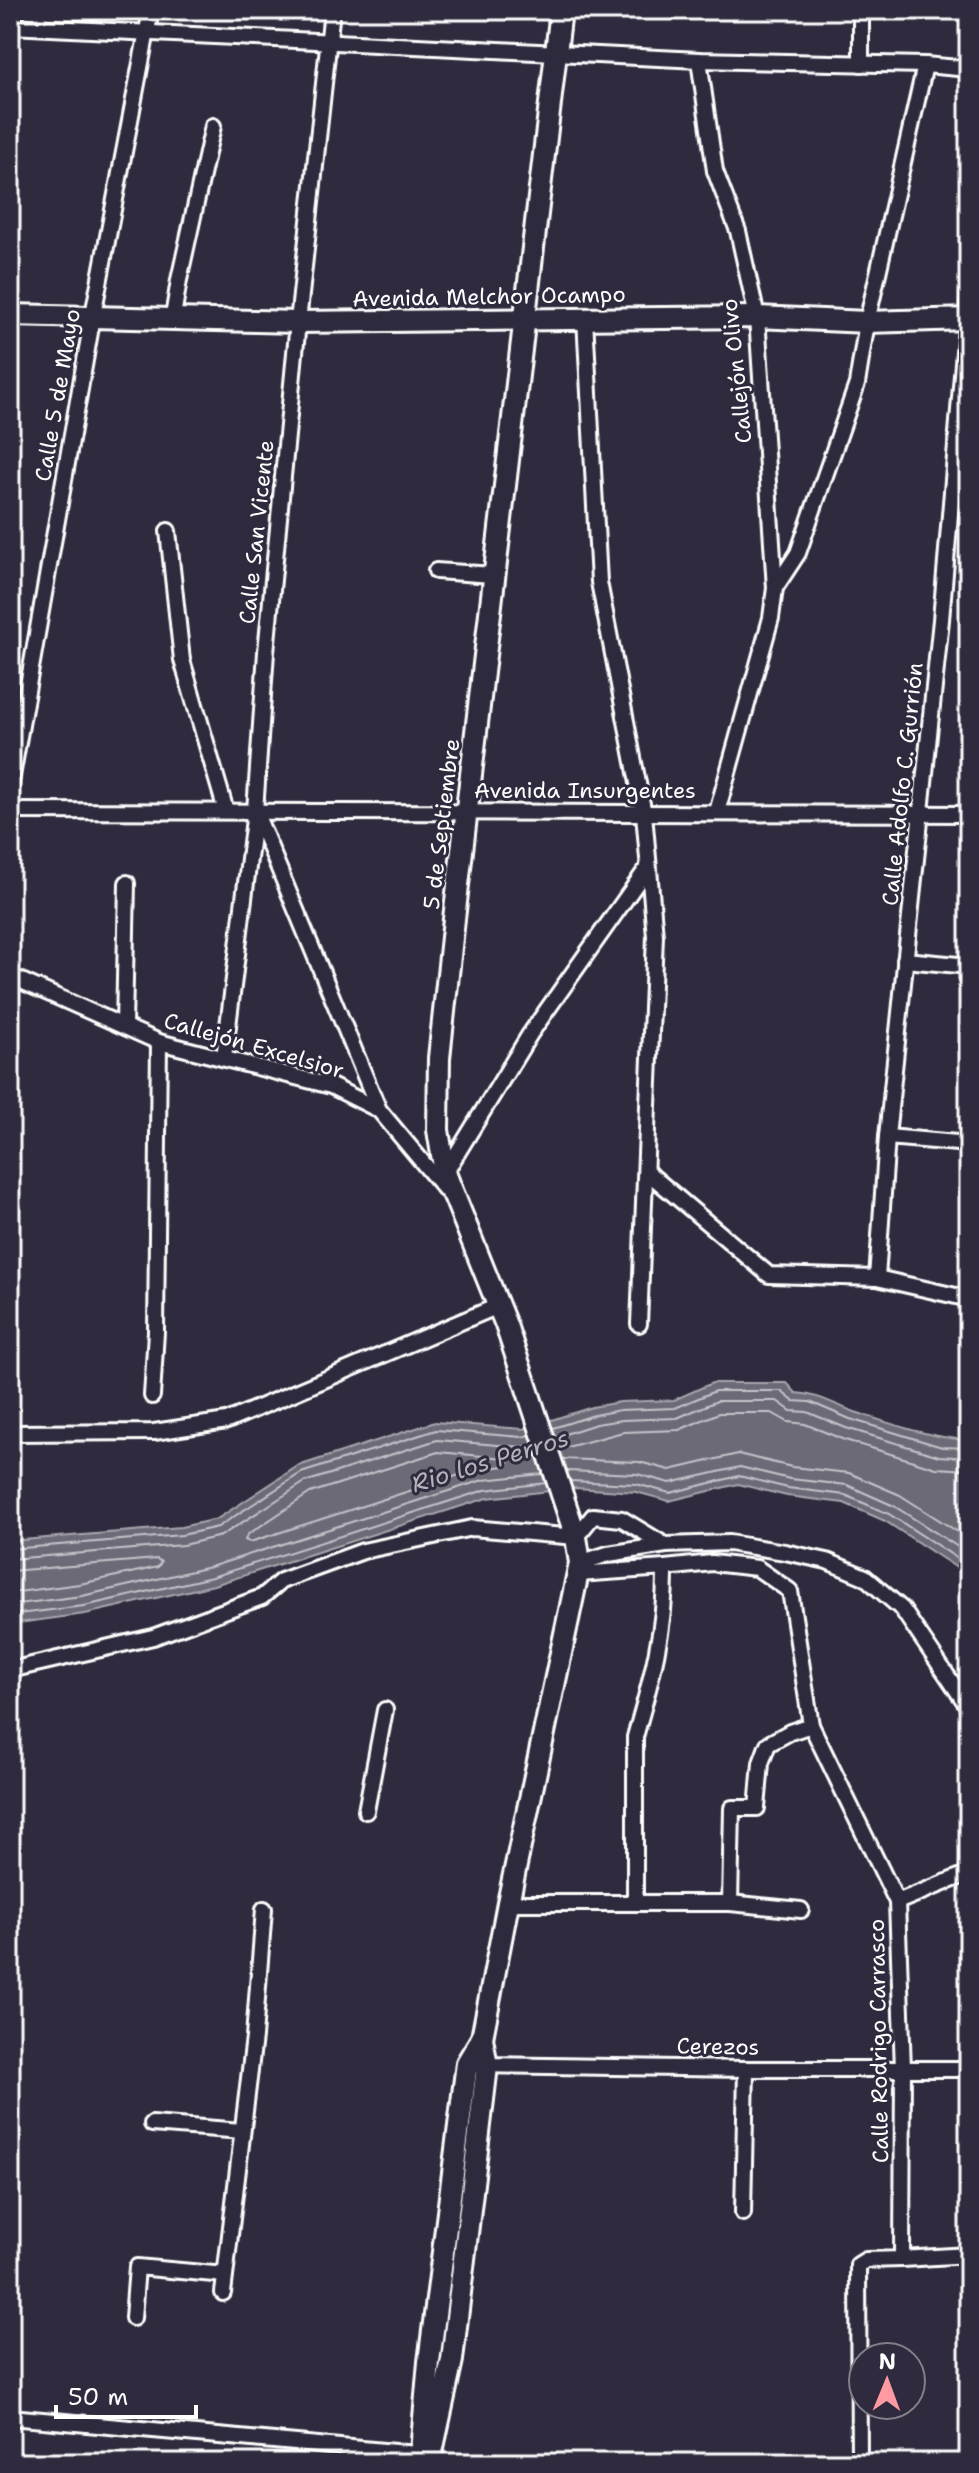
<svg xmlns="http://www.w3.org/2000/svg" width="979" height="2473" font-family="'Shantell Sans',sans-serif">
<rect width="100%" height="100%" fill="#2f2a3d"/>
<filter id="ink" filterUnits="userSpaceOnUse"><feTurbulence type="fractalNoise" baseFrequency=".0125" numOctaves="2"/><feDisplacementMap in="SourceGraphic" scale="16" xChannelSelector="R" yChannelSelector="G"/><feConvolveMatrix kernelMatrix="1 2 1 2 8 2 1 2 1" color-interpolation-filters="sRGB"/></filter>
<g filter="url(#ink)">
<path fill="#6d6a77" stroke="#a7a6ad" stroke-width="2" d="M712,1383h75l9,10c22,1 39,12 59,19 37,12 75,26 114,28v136l-84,-55 -41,-18 -57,-7 -49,-12 -69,17 -33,-9 -60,-4 -89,10 -273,87 -129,29 -75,10v-83l171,-14 36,-8 81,-53 137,-44 88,7 69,-22 28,-5 54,-2z"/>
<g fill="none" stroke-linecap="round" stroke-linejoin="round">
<g stroke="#c5c3c9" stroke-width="2">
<polyline points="553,1428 594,1415 620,1410 675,1408 715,1391 781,1391 793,1401 810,1402 850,1419 942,1447 969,1448"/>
<polyline points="556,1437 596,1424 622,1420 677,1418 717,1401 777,1401 791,1411 807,1412 846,1428 939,1456 969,1458"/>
<polyline points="560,1449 623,1432 679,1430 719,1413 772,1413 788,1422 805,1424 842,1439 936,1468 969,1470"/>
<polygon points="438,1452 505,1458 509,1462 505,1466 478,1469 250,1542 245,1540 247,1535 310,1493"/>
<polyline points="563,1459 639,1462 670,1470 738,1454 792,1467 849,1473 900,1495 969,1539"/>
<polyline points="567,1471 637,1474 670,1483 740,1467 790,1479 847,1485 894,1506 969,1554"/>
<polyline points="570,1481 636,1484 670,1493 739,1476 788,1488 845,1495 889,1514 969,1566"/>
<polyline points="10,1549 182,1535 218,1527 301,1473 436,1430 522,1437 530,1435"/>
<polyline points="10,1559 183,1545 221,1536 305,1482 437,1440 522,1447 533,1445"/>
<polyline points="10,1571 157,1559 161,1562 158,1567 80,1584 10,1593"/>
<polyline points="10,1605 82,1596 210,1567 483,1480 542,1474"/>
<polyline points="10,1615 84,1606 212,1577 485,1490 546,1483"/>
</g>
<g stroke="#fff" stroke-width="20">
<g id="street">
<polyline points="861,10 861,64"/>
<polyline points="10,26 699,60 925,65 969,69"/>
<polyline points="699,60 715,171 738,231 757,317 775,588"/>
<polyline points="173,317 179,280 213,126"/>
<polyline points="585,318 599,582 644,814 655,936 639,1324"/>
<polyline points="168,531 182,660 226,811"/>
<polyline points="436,571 493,575"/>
<polyline points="10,788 93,315 151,10"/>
<polyline points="10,811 969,814"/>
<polyline points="255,811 379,1110"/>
<polyline points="717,812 771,618 775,588 798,553 857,384 867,322 925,65"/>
<polyline points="905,960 969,966"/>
<polyline points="10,976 159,1042 331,1086 379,1110 449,1194"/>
<polyline points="124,1026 127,883"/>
<polyline points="224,1058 255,811 266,652 298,322 332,10"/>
<polyline points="887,1137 969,1144"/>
<polyline points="646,1171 769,1275 877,1278 969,1299"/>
<polyline points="445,1173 530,1034 648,867"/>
<polyline points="877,1278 887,1137 941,620 969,293"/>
<polyline points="152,1396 156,1332 159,1042"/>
<polyline points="10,1433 154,1432 227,1421 498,1306"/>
<polyline points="580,1563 608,1554 666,1545"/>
<polyline points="665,1568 712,1563 757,1568 790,1591 811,1725 897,1902 903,2069 902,2259 866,2260 858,2265 859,2463"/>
<path d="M578,1574l87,-6c1,59 -14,113 -30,169v166"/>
<polyline points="10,1670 153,1637 262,1597 281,1581 363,1551 472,1528 576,1537 593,1516 622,1519 665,1545 729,1543 785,1552 827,1561 865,1577 902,1609 969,1708"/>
<polyline points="366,1811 385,1710"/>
<polyline points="897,1902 969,1873"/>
<polyline points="508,1903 730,1903 801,1910"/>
<polyline points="730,1903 732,1808 757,1808 761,1763 768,1744 790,1732 811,1725"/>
<polyline points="477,2065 746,2069 969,2069"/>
<polyline points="152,2124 242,2131"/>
<polyline points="743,2213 746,2069"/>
<polyline points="902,2259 969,2255"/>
<polyline points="223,2293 254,2037 264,1909"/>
<polyline points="133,2318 137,2267 225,2275"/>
<polyline points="10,2417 428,2455"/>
</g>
</g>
<g stroke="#fff" stroke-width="26">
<g id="secondary">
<polyline points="10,315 298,322 757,317 867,322 969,319"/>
<polyline points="430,2461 452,2360 487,2066 482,2038"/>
<polyline points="420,2463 429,2362 467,2063 482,2038 508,1903 580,1563 576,1537 506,1325 445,1173 438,1130 439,1058 454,919 561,10"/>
</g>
</g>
<use href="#street" stroke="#2f2a3d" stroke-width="14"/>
<use href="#secondary" stroke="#2f2a3d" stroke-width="20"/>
</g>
</g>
<g text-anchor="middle" stroke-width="6" stroke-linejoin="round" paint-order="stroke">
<g font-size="22" fill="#fff" stroke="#2f2a3d">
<text transform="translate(489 296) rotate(-1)" y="8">Avenida Melchor Ocampo</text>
<text transform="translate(736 371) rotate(-96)" y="8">Callejón Olivo</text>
<text transform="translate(57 395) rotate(-80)" y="8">Calle 5 de Mayo</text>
<text transform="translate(256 532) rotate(-84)" y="8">Calle San Vicente</text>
<text transform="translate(902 784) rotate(-84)" y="8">Calle Adolfo C. Gurrión</text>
<text x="585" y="798">Avenida Insurgentes</text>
<text transform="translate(441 824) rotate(-83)" y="8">5 de Septiembre</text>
<text transform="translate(254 1045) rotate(16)" y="8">Callejón Excelsior</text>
<text transform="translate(878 2041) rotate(-91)" y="8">Calle Rodrigo Carrasco</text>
<text transform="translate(718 2046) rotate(1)" y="8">Cerezos</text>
</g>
<g font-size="24" font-style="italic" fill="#b6b4bb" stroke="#2f2a3d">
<text transform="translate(490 1461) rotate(-17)" y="8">Rio los Perros</text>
</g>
</g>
<rect width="979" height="2473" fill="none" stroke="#2f2a3d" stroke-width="40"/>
<rect x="20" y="20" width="939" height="2433" fill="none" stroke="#fff" stroke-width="3" filter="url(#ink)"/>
<g transform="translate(887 2381) rotate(1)"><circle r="38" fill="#2f2a3d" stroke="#827f8b" stroke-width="2"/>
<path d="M0-6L14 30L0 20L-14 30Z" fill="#ff9aa2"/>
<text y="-12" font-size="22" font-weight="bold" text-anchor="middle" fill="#ffffff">N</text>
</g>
<path d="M56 2405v12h140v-12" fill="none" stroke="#ffffff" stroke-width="4"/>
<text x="68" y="2405" font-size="24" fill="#ffffff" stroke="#2f2a3d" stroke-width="6" paint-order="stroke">50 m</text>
</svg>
